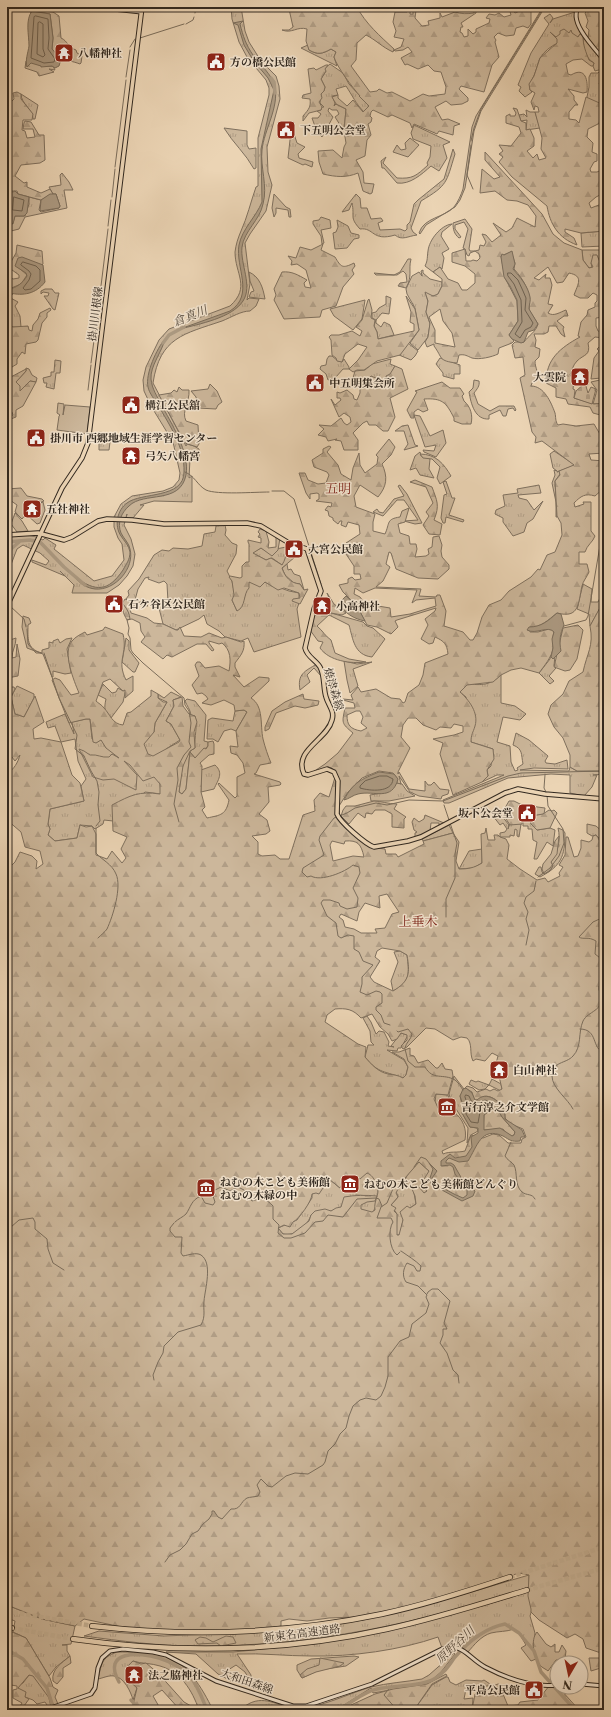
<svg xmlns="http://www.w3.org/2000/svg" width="611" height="1717" font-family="'Libre Caslon Text','Noto Serif JP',serif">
<defs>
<pattern id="grass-tufts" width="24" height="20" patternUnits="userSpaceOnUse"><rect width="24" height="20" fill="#ccb79b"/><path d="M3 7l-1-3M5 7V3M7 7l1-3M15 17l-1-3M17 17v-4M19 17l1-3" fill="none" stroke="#b09d85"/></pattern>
<pattern id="forest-firs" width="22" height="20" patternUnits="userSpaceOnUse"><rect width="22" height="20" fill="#ccb79b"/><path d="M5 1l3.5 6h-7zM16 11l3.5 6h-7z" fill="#b09d85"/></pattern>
<pattern id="cemetery-stones" width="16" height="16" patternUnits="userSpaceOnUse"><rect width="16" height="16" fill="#ccb79b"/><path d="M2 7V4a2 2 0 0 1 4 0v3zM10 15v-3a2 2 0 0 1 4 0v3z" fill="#b09d85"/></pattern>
</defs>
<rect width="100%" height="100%" fill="#ebd4b4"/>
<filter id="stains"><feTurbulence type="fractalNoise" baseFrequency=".005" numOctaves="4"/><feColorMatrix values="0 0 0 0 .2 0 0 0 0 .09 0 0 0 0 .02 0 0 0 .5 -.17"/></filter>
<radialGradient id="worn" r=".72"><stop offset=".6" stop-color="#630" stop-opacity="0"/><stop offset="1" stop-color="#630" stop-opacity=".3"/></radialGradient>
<g fill="url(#grass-tufts)" stroke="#7f705e">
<path d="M231,7h10l4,24 4,11 12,19 15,15 3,10 1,13 -13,48 1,25 4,13 -6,26 -16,23 -5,9 5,41 -3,16 2,-2 10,1 -3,7 -6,5c-9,0 -18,6 -28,10 -38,13 -62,16 -69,62l33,63 1,-2 7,2 5,3v10h-9l-1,19 3,-2v26l-38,-1 -14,4h4l-11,13h-7l1,-4 -3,11 7,14 4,15 -2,12 -6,10 -8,9 -12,8h-35l2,-8 -14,-14 5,5 -33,-14v-2l14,5 3,-4 -9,-8 -17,-8 -6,4 -10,26v-22l2,-6h-2v-10c13,-1 24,-4 36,3l2,-2 11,7 -2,4 40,32 18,-5 12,-16 -2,-16 -4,-6 -4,-11v-10l7,-13 11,-8 31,-5 10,-4 6,-7 1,-7 -7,-31 -22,-36 -7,-15 -1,-11 3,-13 13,-27 10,-11 61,-23c21,-19 5,-32 5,-54 1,-8 3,-14 6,-21 6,-13 10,-30 15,-44l2,-1v-48l11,-43v-7l-3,-8 -19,-23 -8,-15 -7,-23z"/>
<path d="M543,7h2l-64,104 -7,20 -9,57 -5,12 -5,7 -29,18 -6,9 -1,-1c5,-16 25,-15 35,-26 4,-5 7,-12 9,-18l9,-62 4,-11z"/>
<path d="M575,12l7,19 -4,6c-14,3 -29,7 -38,21 -2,4 -3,10 -5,15 -2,6 -6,9 -5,17l2,2 -7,5 -6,-6 2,-4 -3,-2 13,-32 18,-29 -5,-6 6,-4 3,4 -3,5 3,-4z"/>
<path d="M584,37l20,24v25l-5,-3 3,9 2,1v21l-18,-12 3,-15v-10l2,-4h7l4,-4 -7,2 -2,-5 1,-3c-9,-5 -12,-17 -10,-26z"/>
<path d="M308,45l1,5c9,5 13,4 22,-1l5,3 -2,5 3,9 -36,-18z"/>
<path d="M330,64l13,9 6,11 20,22 -5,6c-8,-8 -12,-17 -18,-26l-10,3 2,6 -6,1 3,7 -1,3 2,-2 10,5 -2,22 -9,-14 4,-3 -2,-4h-5l-3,-2 -1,3 5,6 -11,20 -5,-5 -5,-14h6l3,-4 -4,-3 4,-1 1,-3h2l-4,-4 1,-9 3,-3 1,-4 -4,-8 5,-8 -2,-2z"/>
<path d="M21,94l17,11 -3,14h-2c0,-10 -12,-15 -12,-25z"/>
<polygon points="526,110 530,112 535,112 540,128 526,130 527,120 521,121 519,115 524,114 527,117"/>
<path d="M414,125l36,17 -7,3 4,13 -8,13 -8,-5c-9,8 -21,19 -34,17l-13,-15h-2l-1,-7 5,-4 -3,6 14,15c16,1 19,-2 31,-13l-1,-2 3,-6 1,-11 -18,-7 -2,-6z"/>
<path d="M224,128l23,3v14l2,4 7,-1v20l-2,1c-8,-15 -21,-26 -30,-41z"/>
<polygon points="291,131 293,131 297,143 305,147 298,154 299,158 313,162 312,167 305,164 303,165 288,158"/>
<path d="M453,149l2,5c-9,29 -7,31 -34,47l-10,27 2,4 4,3c-9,1 -15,6 -22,0 -23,7 -21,-8 -35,-6 -11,-12 -5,-12 -8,-26l-3,7 -7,2 14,-18 4,4 1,10h6l4,11 10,-1 2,3 -5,2 2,7 20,-1 5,2 2,-2v-4l3,-3 4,-18 4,-4 26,-21z"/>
<polygon points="62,173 69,182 73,190 64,190 67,208 25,217 19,229 7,232 7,222 13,223 15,216 25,216 29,204 29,197 41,200 39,210 41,212 59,208 60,206 56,194 53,194 49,187 61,185 60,175"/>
<polygon points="321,217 330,220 331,228 321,230 324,243 322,244 321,236 313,224 313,221 319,220"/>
<path d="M465,219l7,10 -3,20 1,2h5l-5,2 -1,3 -2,-1 -2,-6 -2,-1 5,-19 -4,-7 -9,3v4l6,8 -2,1c-5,-4 -6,-9 -6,-15z"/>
<polygon points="337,220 348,226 351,233 359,235 359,238 354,239 347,248 335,249 333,233 336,232 338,227"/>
<path d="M452,224l-10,8 -1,4 8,13 -7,4 2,5 -2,11 -2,-2 -7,5 -8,-6c3,-6 2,-9 3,-15 1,-11 13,-26 24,-27z"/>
<polygon points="604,231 604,246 582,247 581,233"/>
<polygon points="582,250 601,250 604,256 604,265 601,265 597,256 591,263 592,267 589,268 583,260"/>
<polygon points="423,270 423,273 430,279 442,282 442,286 437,296 432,296 426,294 428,302 426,312 430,324 428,337 418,350 410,343 419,330 415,308 407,294 406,289 412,276 419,272 422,276 421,271"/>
<path d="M249,272c11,5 14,16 16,27l-16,-2 2,-5 3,-1 -4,-10z"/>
<polygon points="7,296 18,302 15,306 20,316 21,327 13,327 7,325"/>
<polygon points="386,296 391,298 389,314 382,313 376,320 376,323 381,327 384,322 390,325 394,335 378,339 377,332 374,326 376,320 372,318 372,313 376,312 379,308 386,304"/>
<polygon points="365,300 362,319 353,330 334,316 330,309"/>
<polygon points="408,343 418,351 415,356 411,360 399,355"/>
<polygon points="329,356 332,356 338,361 342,362 344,359 349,367 349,369 343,369 336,377 328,380 326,374 320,369 321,366 326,365 327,359"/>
<polygon points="440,358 460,365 460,374 454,374 454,379 443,376 443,373 436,364"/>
<polygon points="391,359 390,364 395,366 387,381 382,384 371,376 369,380 360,381 360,379 353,378 355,371 365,370 372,364"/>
<polygon points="55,360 61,361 60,373 56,373 54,389 46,387 47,383 44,383 43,378 51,376 51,372 54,372"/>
<polygon points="26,368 29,369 32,375 37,378 36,382 30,381 20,391 16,382 26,371"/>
<path d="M474,380l5,1c1,5 -2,8 -5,12l4,11 12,7 9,-5h15l2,4 -1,1 -2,-3 -5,1 -2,7h-3l-3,-6 -11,5v4c-14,1 -18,-15 -20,-27l4,-4z"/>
<polygon points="600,380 602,381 604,388 604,403 593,404 597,390 591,382"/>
<polygon points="414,415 420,416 430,436 443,430 446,443 436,457 424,452 423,450 434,451 436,445 425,447"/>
<polygon points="99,432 111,434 109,450 99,450"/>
<polygon points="554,451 575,465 557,472 559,471 560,474 555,481 557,517 556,517 556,502 552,483 555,475 554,470 557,471 553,468 550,454"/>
<polygon points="420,452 421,456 430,459 429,469 434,478 420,475 416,468 410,470 415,456"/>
<polygon points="446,481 452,498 455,498 449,515 464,520 463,522 446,517 445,523 443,523 441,518 444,495 447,494 443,482"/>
<polygon points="400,485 407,494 422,523 415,524 404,521 418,520 404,500 397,500 383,516 373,512 377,509 379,512 383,513 394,499 404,496 398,486"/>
<polygon points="539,485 541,493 518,495 519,498 527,500 534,510 543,501 533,519 527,523 524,532 513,536 503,522 503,518 495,514 496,510 505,506 503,495 518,493 517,489"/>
<polygon points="15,513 22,521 28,531 17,532 11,524"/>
<polygon points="225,525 226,530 225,535 232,543 237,545 236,554 227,571 232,581 235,596 232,600 237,611 242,605 249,582 264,582 289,591 299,593 299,603 297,609 301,637 254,652 248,638 241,641 225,637 219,631 207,624 204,615 199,619 176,630 163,624 159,608 160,602 168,602 167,584 164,581 159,583 148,579 149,577 145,578 138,589 135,600 129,602 126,599 129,595 128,591 139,579 154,555 162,550 169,551 173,548 188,549 202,546 204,534 215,532 216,526"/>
<polygon points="286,547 287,560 282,565 272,558 266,560 252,553 261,548 266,551"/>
<polygon points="287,564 288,570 291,569 294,574 300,576 304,590 300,584 294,583 285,575 282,568"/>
<polygon points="583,584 592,589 591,602 598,602 602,594 604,595 604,605 602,605 590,626 589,614 577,609"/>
<path d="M331,613l32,9 4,4 6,2 12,11 -13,18c-18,-2 -19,-18 -23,-32l-20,-10z"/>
<path d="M23,616l6,2 2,5 -3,2c0,13 -2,24 14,28v-3l7,-2v-6l4,1v-2l5,-2 2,4 6,-4 6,-1 -5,11 4,24 -6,1 -12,-3v6h-1l-9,-23 -16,-6 -5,-21z"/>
<polygon points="126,638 129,641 129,650 139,663 135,672 133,672 122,662"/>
<polygon points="551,653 555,655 554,666 556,668 549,676 554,681 550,684 539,673 550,659"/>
<polygon points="344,661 357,664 372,662 353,669 358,686 350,693 347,680"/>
<path d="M317,664l4,6v6l-7,-8 -7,7 3,7 -10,8c-3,-16 5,-19 17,-26z"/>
<path d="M501,675v28l14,3 11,8 -6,6 -17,-3 -6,25 13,4 1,16 4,9 3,-1 -1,-2 6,-4c-2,-10 0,-15 -10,-19l3,-12 13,7 19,16 -3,5 1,2 9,1 12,-4 1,9 -34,-1 -14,2 49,1 1,-4 7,4h27v3l-11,1h4l-5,12 -8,9 -14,-3v-18l-19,-1 -43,4 -59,25h-5l-1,-3 61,-25h-7l-15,7 6,-6 -1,-6 4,-4 2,-17 -22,-7 -5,-45 -6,-5 7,-8c15,1 22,2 34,-9z"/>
<path d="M103,684l9,9 4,-1 2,-4 5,3 3,-2 -3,13 -12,16c-7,-6 -7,-10 -5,-19l-8,-4z"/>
<polygon points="17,686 34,694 34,698 24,717 15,714 11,697"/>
<polygon points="171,692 181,697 173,700 174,706 166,721 171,724 180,740 166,749 160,784 161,794 145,792 113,821 104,820 103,824 95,829 92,826 80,825 77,838 55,841 48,835 50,829 48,824 50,809 84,801 81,786 86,779 78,761 75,739 61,742 55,726 48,728 46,722 65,714 74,734 72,722 86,719 90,719 92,739 96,743 101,739 106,748 154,732 155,723 167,702 158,698 158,694 164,698"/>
<path d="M187,699l8,2 11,14 -2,26 4,1v4l-13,12 -5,-6 -4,37 -4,5 -3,-2c2,-14 2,-37 16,-44 -1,-11 3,-22 0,-32l-4,-1c-1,-6 -4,-9 -6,-14z"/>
<polygon points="244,710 247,712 236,731 231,729 224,731 218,742 213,739 207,739 208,720 212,718 233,721 235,711"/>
<path d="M215,765c9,8 3,15 -1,24l-13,3v-22z"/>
<polygon points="397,783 402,784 407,791 415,796 389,801 371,801 370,795 388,792"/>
<polygon points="530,806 545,808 544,814 533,816 530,820 531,824 537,830 550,828 555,830 553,846 547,842 537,859 534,859 537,842 533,840 532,829 528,829 528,826 523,826 523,817 528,817"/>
<polygon points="498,811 509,825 508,829 509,825 515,823 521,824 519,837 517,836 517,830 515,829 514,836 510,835 510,837 500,837 500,833 505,832 507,829 503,823 500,825 493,816"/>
<polygon points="425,815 444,823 439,826 439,823 431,823 430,831 415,837 415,833 417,832 414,830 412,822 414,818 419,822 424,819"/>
<polygon points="587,824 596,826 604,833 604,843 596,835 592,836 587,833"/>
<polygon points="449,825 453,833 423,841 422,839"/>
<path d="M558,828l5,2 2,3c0,24 -4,33 -25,44l-5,-3 4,-7h2l1,5 2,2 6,-3 3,-5 -2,-4c7,-10 10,-22 7,-34z"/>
<polygon points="482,849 482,863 473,868 459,869 469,851"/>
<path d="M400,951l7,4c2,18 4,27 -14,36l-2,-10 7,-19 -4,-10z"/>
<path d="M367,1016l4,6 5,12 3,-3 5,1 5,10 -1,4 6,1 -3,-1 10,-13 7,2 -7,13h-3l-1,3 -10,-1 17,10 4,7 -2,8 -3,3c-17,-7 -25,-4 -38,-21l3,-12h6l-3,-3 -1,-11 -7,-13z"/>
<polygon points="454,1076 464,1089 460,1096 463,1109 462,1113 470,1127 477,1128 478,1131 471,1135 467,1143 468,1128 451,1101 449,1094"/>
<polygon points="492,1079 501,1084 502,1089 501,1091 489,1085 485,1089 479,1090 469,1084 471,1080 476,1082 478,1081 489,1085"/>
<polygon points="436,1094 448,1095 452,1111 442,1114 435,1103"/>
<path d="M419,1162l10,9 -2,20 -3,2h-10l2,11 -6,4 -7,12 -3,15h-4l1,-21 -6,-9 7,-8 -2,-6 3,-4 5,-1c1,-11 7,-16 15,-24z"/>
<path d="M368,1172c14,9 12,31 3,43l-7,1 -7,-10 14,-10 -15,-1c-7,6 -15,15 -25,16 -8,2 -10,0 -20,4 -3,10 -16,22 -28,19l-5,-6 19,-8 15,-22v-4l13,-7 4,-8 11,9 7,-13 11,3z"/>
<path d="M529,1575v12c-107,36 -219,60 -333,59 -38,0 -75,-5 -112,-10l15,-5 65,5 122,-5 77,-11 71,-17z"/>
<path d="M528,1592l4,17 -2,7 5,17 -1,11 2,15 -5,2 -10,-13 5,-3 -6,-10 -6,-6c-8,3 -15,2 -23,4 -10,3 -17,12 -23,19l-9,-6 13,-10 -16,9 -14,3 -4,-11c-37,13 -87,20 -127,19 -25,0 -49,-3 -74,-2l14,21v8l-6,-11 -9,-7 -11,7 1,4 5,1v4l-13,-7 -22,-20 -30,-2h67l82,-8 167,-38z"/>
<polygon points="7,1605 42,1619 75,1626 71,1644 62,1645 67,1645 67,1651 70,1656 56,1667 49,1676 26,1638 13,1632 15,1621 7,1618"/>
<path d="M117,1652c14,0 30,0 44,3 26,6 41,33 52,55h-14c-7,-20 -18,-38 -39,-44 -9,-3 -18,-2 -27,-5 -6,5 -7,11 -6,18l10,9 -4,12c-2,-8 -9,-23 -19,-24 -5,-1 -11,2 -16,3 4,-16 3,-21 19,-27z"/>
<path d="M454,1653l1,1 -14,18 -14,12 -54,9 -2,-5 -35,22h-89l-2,-4c19,-13 32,1 52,2 21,1 53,-15 74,-21 16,-4 34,-5 51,-8l7,-4z"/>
<polygon points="354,1656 359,1657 346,1666 319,1670 302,1678 297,1670 297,1665 311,1659"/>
<polygon points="32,1674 48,1694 51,1707 49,1708 45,1702 37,1704 33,1700 25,1697 18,1689 19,1685 23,1683 29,1675"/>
<polygon points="446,1677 448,1677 450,1682 456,1685 466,1680 482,1681 484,1680 493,1686 476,1686 466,1689 464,1699 473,1698 472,1710 414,1710 432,1685"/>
</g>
<g fill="url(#forest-firs)" stroke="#7f705e" fill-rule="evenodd">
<path d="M290,7h67c8,16 24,30 37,42l-1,3c-11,-5 -17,-12 -27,-17l-9,8 -1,17 -5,6 19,26 7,-1 2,-2 8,4 5,-1 18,9 13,-7 6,2 16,-2 1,-7 -5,-15 -7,-1 -6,-6 -10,4 -11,-5 -2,1 -4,-7 11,-6 -4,-5 -5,3 -8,1 -1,-1 7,-3 3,-8 -10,-2 2,-6 -3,-9 2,-10h12l-1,-5h7v3l-3,2v2h3v-4h3l-1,8 7,8 7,-1 -1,-4 12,-3v-5l2,4 13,-5c6,2 12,2 19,1v-4l2,1v3l-15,10 2,4h-2l-1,5 2,1 2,4 4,-1v-7l5,5 3,-2v-3l13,-6 1,-4 -4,-1 3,-4 6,1 4,-2 5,4 7,-2 -2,-7h3l3,5 7,-3h7l2,2v12l-3,4 -5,-2 -7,2 -2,7 -8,1 -8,-3 -4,4 2,3 -1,2 4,15 -7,8 -8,27 -23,-6 -2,3 9,9v3l-6,3 -11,1 -5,-4 -11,6 7,13 6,-1 12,5 -6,2 -1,9 -14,-4 -2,3 -23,-10 -2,4 -2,-5 -18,-8 -4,2 -15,-7 -2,2 -1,4 2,2 -1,4 -3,2 3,11 -4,5 -2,16 -9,4 7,12 1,11 10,1 -2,9 -2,1 -7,-3 -5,-18c-12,5 -22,4 -35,1l-4,-12 -1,-11 15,-1 9,8 2,-11 2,-4 -2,-12 2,-22 -10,-5 -4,-7 6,-2v3l9,8 6,-6 10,12 6,-6 -10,-10h1c-8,-9 -23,-29 -26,-39l2,-5 -5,-3c-9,5 -13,6 -22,1l-3,-9 1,-12c-10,-3 -15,5 -25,1h7l4,-3 -4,-18z"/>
<polygon points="591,7 604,7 604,58 588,38 589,30 586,27 588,21 585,13"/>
<path d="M30,9l23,3 6,4 2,22c7,3 6,9 15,12l1,3 5,3 -1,7 -1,1c-16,-6 -15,0 -28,-15l1,-11 -3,-24 -18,-3 -1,2z"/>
<path d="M564,29l5,4 2,-3 1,3 6,4 2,-3 3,2c0,10 3,16 6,24l5,3 -1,3h-2l-9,-7 -9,1 -7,4 2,10 3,1c15,-9 17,6 16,17l-4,1 -15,-4 6,7v4l4,5h-3l-6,7v7l7,1 3,3 7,-26 18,8v16l-16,8 -1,8 6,6 -1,9 5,2v7l-3,1 -4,7 1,3h6l7,-3v24l-8,4 -7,6 2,5 13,-5v28l-23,2 -16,-4v3l9,6 3,7c-19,-7 -27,-21 -30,-39l-35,-29 -13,-15 4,-5 -4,-3 4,-3 -4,-6 12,1 10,-13 -2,-6 -13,-4v-7l4,-2v2h5l1,-3 -3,-5 4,1 4,12 5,2v7l4,-1 4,9v8l-7,5 6,7 4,-4 2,6 7,-2 -5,-9 1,-11 -7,-26h4l-1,-5 -3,-1 -1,4 -3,-8 4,-9 -5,-3 -1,-6 5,-8 6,-18 17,-15v-4l-7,-7 6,5 4,-3v-3z"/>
<polygon points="26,61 46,66 53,66 55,70 49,69 54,72 39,76 37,72 25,68"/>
<path d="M326,65h2l-3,4 1,2 -5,8 4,8 -1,4 -3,3 1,4 -3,4 3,5 -1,3 -12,3 -6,8v-5c6,-7 8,-9 7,-17l-8,-1 1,-3 8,-2 -3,-24 6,-1 2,2z"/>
<polygon points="17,92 21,94 21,99 33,114 32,120 23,120 22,130 25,131 27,138 35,137 33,129 23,129 24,123 25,121 31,122 39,135 44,135 45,160 40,163 21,165 15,176 24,183 27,182 27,187 41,193 50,189 53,194 41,200 18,194 17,191 7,191 7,106 14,99 13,93"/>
<polygon points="410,138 419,145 408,157 393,152 397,145 401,150 406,149 405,143"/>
<path d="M485,152l57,62 11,20 11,9 18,7 1,10 6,8 4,-1 -2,-4 2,-8h4l4,10h3v52l-8,1v8l2,5 6,2v5l-9,-1 -7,6c3,13 -4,11 -11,18 -4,4 -5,9 -7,14l4,5 -1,9 2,1 -1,8 20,6 10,-1v13l-11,-3 -3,-6 -22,-3 -2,-5 -10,-2v-9l-10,-5c0,-24 14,-35 34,-46l-2,-1 3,-14 6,-7 1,-5 7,-3v-4l2,-2v-6l-4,-2 -5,5h-8l-6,-3c4,-11 10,-19 -5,-22l-6,9 -6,1 -9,-16 -14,11 5,2 7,-6 -1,4h5l2,7 -4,19 5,1 -5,8c6,4 12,-1 18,-3l2,6h-4l-7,5 7,6 -1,2 2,8 -4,-3 -5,-8h-7l-1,6 -4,2h-10l2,6 -1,7 5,2 -1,8 -4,4c0,7 4,12 3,19l-6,3 -1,3c13,0 20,16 24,27 1,4 0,8 3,12l5,-1 13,2 18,-2 10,17v12l-15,1 2,6 13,1v27l-9,8c-10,-3 -14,0 -21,7l1,4 9,-3 -1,-2h8v29l4,5c-2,6 -8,9 -10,16h-6v12h8l2,8c-2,5 -6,9 -7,14 -4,17 -2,33 -25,27 -8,6 -16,15 -27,14v5h8l11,-3 5,2c-2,7 0,11 -1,17 -1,9 -9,18 -14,25l-18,-5 -10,2 -10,5 -8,7 -26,3 -7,7c9,8 19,21 15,34 -2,7 -4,8 -4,16l22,7 1,10 -7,11 1,6 -6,6 -29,13 -13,-41 3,-11 -10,-4 21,-4 9,-3v-6l-9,-2 -3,4 -11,-1 -4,3 -13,-5 -7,-7h-8l-5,7 -2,12 9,11 -12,24v2l1,-2 10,17 16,2v-10l3,4h3l3,-3 6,7 9,1 -1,4 -6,2 -1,3 -22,-3 -9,-4 -11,-16 2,8 -4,-1v-5l-4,-5 -14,-2 -17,7 -14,14 -9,14 1,15 29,26 16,2 1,5h10l2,3 26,-13 -1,-3 30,-8 6,9 -3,19 3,8c9,0 15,-1 23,-6l-1,-29 4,-1 1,-5 2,12h7l-1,-5h4l2,2 6,2 3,6 -2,14 13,10 17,11 8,-2 3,4 12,-6 -1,-3 4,-6 -4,-2 6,-10 1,-18h2l6,20 4,-1 3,-8v-8l8,2 3,-2 1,-4 3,-1c6,7 4,13 8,21v811l-13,4 -2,-13h12v-5l-15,-5 -3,-9 -8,-5 -8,4 -28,-18 -8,-8v-3l-3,-13 1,-21 -10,-2 -49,16 -70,20 -45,8 -26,1 -22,3 -18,-2 -8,2v5l-11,2 -48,3 -91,-2 -47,-10 -9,7 -33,-7 -35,-14v-735l8,-8 5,-10 12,4 5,5 -1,8 7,-5 -3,-13 -15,-4 -4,-15 -14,-12v-47c7,-3 11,-11 13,-18l-5,6 -7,-9 -1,2v-67h7l1,2 -4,8 4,17 9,3 11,-21 9,26 -11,7 1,10 7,-1 20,4 11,33 8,8 4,18 -34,8 -2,15 2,5 -2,6 7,6 22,-3 3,-13 6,2 6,-1 4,8v21l11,4 5,-8 10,12 4,-5 -5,-9 6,-12 -14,-6 -1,-26c19,-10 27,-14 48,-11v-10l-6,-7 -11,4 -13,-16 -6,-4 13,14 -1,15 -22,-11 -11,1 -10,-3 -14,-28 5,2 6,4c8,-1 11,3 19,2l3,-3 7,4 -13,-10 -5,-8 -5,3 -3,-1 -3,-23h-4l-17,4 -17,-43 3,-2 5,2 11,15 8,-2c-5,-12 -17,-41 -7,-52 3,-4 9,-7 13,-9l2,3 16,-5 2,-3 18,7c5,20 -7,26 3,46l7,-4v15l-8,7v-8l-2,1 -13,-12 -7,3 -7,19c2,2 6,4 8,7 6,6 8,16 19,17l4,-12 4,-1 20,-16v-6l7,4v4l5,4h4l-12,21 -1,9 -10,12 4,10 5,2 26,-14 1,-2 -9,-16 -5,-3 8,-15 -1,-6 9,-3 1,9 6,8 6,2 2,6 -3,10 1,16 -5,3 -7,15 -4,26 3,2 4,-5 4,-37 5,6 9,-10 2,1 2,-3v-4l5,-1 1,3v10l-5,1 -9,8 2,3 -1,26 4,15 -3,3 5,8c14,-3 19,-3 22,-18l-11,-16 1,-1 16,15 2,-2v-19l8,-4 -2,-10 -6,-8 -6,-2 -1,-7 8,1 -2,-16 11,-19 -3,-2 -9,1 -1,-6 -10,-5 -13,5 -9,-2 6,-4 -2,-3 -4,-3 -5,1 -5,-9 7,-9 -4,-11 2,-3h3l5,6 14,-2 10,5c2,-11 2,-21 -7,-28l-3,1 -10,-3v2l5,7 -2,1 -6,-7h-9l-25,13 -5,-2 -4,4 -22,-17 4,-5 -4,-6 -1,-8 -8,-4 -5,1c-4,-7 -6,-12 -3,-20l2,-1 3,3h14l5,4 -19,-1 2,8 16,5 7,5 9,1 13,6h2l2,-3 4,9 17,1 8,-4 13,5 4,-1 15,5 3,-1c1,10 -3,14 -9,22v4l5,10 -7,-2 11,12 15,-10 10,1v3l-18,17c13,8 9,27 12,41 2,8 5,17 8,24l-11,2 -4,8 -2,1 26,8 1,2 -1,1 -12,2 1,15 -10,12 8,6 3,11 -4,3 -14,2 6,6v12l4,2 13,-1 5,4h9l14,-44 12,-4 -1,-11 6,-7 9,4 7,-23 -4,-6 -4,-1 -18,7 15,-10 13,-11 15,-20c-12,-10 -11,-10 -8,-25h10l-1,-5 -11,-3v-1l10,1 -2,-5 7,-8 3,5 15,-3 15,9 9,1 3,4 2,-1 3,-9 11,-8 4,-10 2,-12 23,-9c-1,-10 -4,-13 -13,-17l-2,6 -4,1 -8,-5 7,-14 -3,-6 10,-8 1,-3 -39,12 -2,1 3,6 -7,7 -14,-7 -10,-2 -10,-19 -14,-14 -4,-7 9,-2v-4l4,-2 3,3 6,-1 -1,-5h-6v-8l-8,-12v-11l14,-9 -1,-9 -11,-3 -2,5 -5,-2 1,-4h-2l-2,3 -5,-4v-2l-4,-2 -1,-5 -3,-1 3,-4 3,1 1,-4 -16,-2 3,-2v-5l-2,-1 -7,1v5l-4,-6 -7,-20h6l3,7 10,4 8,-1 3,-8 -2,-3 -13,-5 -2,-7 11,-7v-4l6,-3 2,1 -4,5 11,13 3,9 10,6 2,-12 6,-15 1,12 5,8 12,-9 1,-7 -2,-2 13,-16 6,8 -4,8 -9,9c6,13 5,22 -4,33l-18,-12 -6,11 2,11 19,7 -2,8v9l12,3c5,-11 1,-15 15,-17l2,-6 7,-3 -4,14 -7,2 2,9 9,3 1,8h6l1,5 -2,8 11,-1 3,-2 -1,-5 4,-2 1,-10 6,-1 3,9 -1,6 1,6 7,8v4l-11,10 -20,-1 -22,-9 -5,-16 -2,-1 -3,12 4,3 -7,14 -7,6 45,2 -2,7 17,1 1,-2h3l6,16 -2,15 19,6 7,8h3l4,-7 5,-16 7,-12 12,-5 8,-9 22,-14 7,-8 2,1 7,-15 8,-3 7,-17 -1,-12 -4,-7 -2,-35 5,-6 -1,-4 15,-6 -32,-24 -7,2 1,-6 -4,-5 -12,-54 5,-3 -2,-18 -8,1 -3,-13 3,-3h9c4,-6 12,-10 14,-18l-9,-14c2,-17 -4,-29 -15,-41l1,-6 -4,-11 -10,4 4,22 12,23 1,20 -9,14 5,6 -2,2 -13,5 -1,6c-6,3 -19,6 -26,4 -5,-2 -7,-4 -13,-3l-2,8c-19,-2 -14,-5 -23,-17v-2l-7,3 -2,-5 3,-5 2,-14 -4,-11 2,-11 -3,-9 8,4 5,-2 4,-8v-7l-9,-7 7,-5 8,12 10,4 4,7h5l8,-7v-9l-10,-8 -13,-4v-9l13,-4 1,12h5l2,-1 4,1 3,-3 -1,-4 -4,-3 4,-1 1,-5 4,1 2,-4 -4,-8 4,1 6,7 9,-7 -8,-12 13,9 6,-4 5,-10 18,9 1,-11 -8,-11 -11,-4 -10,-1 -12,-9 -15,2 2,-24 12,10 6,-2 -15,-17zM440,309l3,12 9,12 3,14 -20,-4v-13l-6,-13zM355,588l8,5 12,-5 42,2 -5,13 4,-3 19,-2 1,8 -26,8 -19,3 -1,-9 -18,-3 -7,4 -3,-4 1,-4 -3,-4 -6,-3zM356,711h4l3,6 -2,6 6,5 -6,3c-11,-2 -14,-6 -14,-16zM332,841l12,3 1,-3c13,-1 16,3 19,16l-11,-1 -20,5 -3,-16zM387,894l12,18 -7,2 -7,14 -10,1 2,4h-16l-7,-4 -9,-2 -2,-7 -4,-3 2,-3 16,7 2,-9 6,-9 15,5 -1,-12zM382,948l18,3 7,4c3,18 3,26 -14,36l-19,-9 -4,-5 10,-16 -5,-4 2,-6zM335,1009c11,-1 18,0 26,9l11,-4 8,13 8,7 4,7 5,-2 4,-6 6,2v5l-6,6 2,3 4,-2 19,-19 9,1 18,11 8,-3 6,1c6,6 2,15 6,23l3,-2 9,2 7,-8 6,3 -4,15 5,5 3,13 -4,2 -4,-2 -4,2 -4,-2 -9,3 -4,-4 -6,-2 -2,2 7,4 2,8h4c8,-9 21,0 26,9 1,3 1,6 1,9l6,6 12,5 3,8 -4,2 -1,4h-13l-9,-8 -6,-1 -10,4 -12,-3 -6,16c-8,2 -15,0 -22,3l-1,-3 23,-11c2,-11 -2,-21 -11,-28l-10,4 -6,-8 -4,-9 2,-5 12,1 5,-19 -1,-6 -7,-1 -3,-6 -4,5h-2l-8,-8 -10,3 -4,-7 -4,-1v-7l-11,4h-7l12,7 4,8 -2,8 -3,3c-5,-3 -9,-3 -15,-4 -10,-2 -17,-10 -23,-17l1,-10 -8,-3 -33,-22 2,-7zM419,1162l10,9 -8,13 6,7 -3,2 -5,-6 -7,2 3,7 1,8 -6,4 -3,-2 -7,6 3,8 -4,15h-2v-21l-3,-3 2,-3 -5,-3 7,-8 -2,-4 3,-6 8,-3 -2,-6zM367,1173c5,2 6,5 9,9 6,11 -3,18 -1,28l-3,2 -11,-3v-4l6,-3 8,-1 2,-5c-11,-1 -22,-1 -33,1l-3,10 -5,1 -5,3 -6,-2 -10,2 -4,4 -2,6 -17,13h-9l-5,-6 6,-3 6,2 3,-5c6,-3 19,-21 19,-28l4,-1 3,1 10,-15 11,9 7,-13 13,4z"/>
<polygon points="274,194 286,207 290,209 291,217 289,217 288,210 276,208 276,213 274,217 272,208"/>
<path d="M323,244l-2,6 14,7c6,10 7,12 19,6l1,3 -3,4 2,4 -11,13 -7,19 -14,4 -2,7 -36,2 -10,-19 2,-5 -2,-6 8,-17c10,-1 16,3 25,8l-3,3 1,4 6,1 -5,-18 -9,-6 -6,1 1,-4 -4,-5 8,2 4,-11 11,3z"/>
<polygon points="17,245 42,251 43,264 41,266 18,267 27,275 21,284 9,289 9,292 13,294 9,296 7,295 7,275 13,279 19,278 19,275 8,267 16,253"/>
<path d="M408,259h3c-3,12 2,16 -5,29l-8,-2 2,-3 7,-1 -1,-8 -3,-3 -6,4h-21l-2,-2 20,2 6,-3z"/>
<polygon points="45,289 52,289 55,293 59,293 55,310 53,309 44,296 48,296 49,293 43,292 41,294 41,291"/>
<polygon points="406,296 415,309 419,330 400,355 377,361 364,370 357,370 353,372 349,369 358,360 367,347 358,344 345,354 342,362 337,361 336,358 332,355 331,340 329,337 331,335 339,335 352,331 360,336 362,331 356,327 362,320 368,300 369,299 372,310 371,318 375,320 374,326 377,332 378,339 414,331 414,324 410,322 411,312"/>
<polygon points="50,308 51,310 47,313 47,317 42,323 38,340 36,342 26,344 25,354 22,352 17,359 17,364 7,370 7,325 13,327 28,326 29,330 32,331 33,325 38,319 40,313"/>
<polygon points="604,342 604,372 601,378 591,379 594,358 599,351 597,349"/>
<polygon points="395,366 402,369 408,389 390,398 395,417 388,431 383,431 376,425 369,425 367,421 363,423 353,433 358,440 358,450 344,450 341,441 335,440 337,439 328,441 326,437 318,435 324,429 319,425 331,426 341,418 344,423 347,425 351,422 350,417 344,413 339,417 331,399 335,405 341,400 340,398 337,398 337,392 340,393 347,390 353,395 354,399 357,400 360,393 360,381 369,380 371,376 378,379 382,384 387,381 386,376 390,374"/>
<polygon points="26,369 26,371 16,382 20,386 20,391 30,381 36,382 23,406 16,410 16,417 8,420 9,417 13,415 12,412 7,413 7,379"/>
<path d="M442,382l8,6h10l4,6 -2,2 2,5c7,6 9,15 7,23h-9l-8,-3v-3c-8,-16 -12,-20 -30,-19l4,11 -5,2 -5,-3 -4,3v6h-3l-4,-8 10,-18 -2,-1z"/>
<polygon points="210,384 217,391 222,402 218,405 216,409 198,408 196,397 191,391 208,389"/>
<path d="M179,387l3,3h7c1,12 -8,21 -3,31l12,4 1,19 -2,3 -12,-4 -26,-48 12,-2 3,-3 3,2z"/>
<polygon points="408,425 415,445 418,446 404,450 408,444 404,431 395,431 402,426"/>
<path d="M420,454c16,0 24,10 31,22l-11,8 -3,-6 3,-11 -8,-8 -9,-1z"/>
<path d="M415,480l17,7c5,14 8,18 2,33l8,4 -2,11 -11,-1 -6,-9 6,-9 -3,-4 7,-9 -7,-16 -16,-5z"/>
<polygon points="21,488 27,496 42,499 44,501 39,503 38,508 30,505 28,510 38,514 40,503 43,502 45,510 40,523 37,524 26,514 22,519 15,512 17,505 7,498 7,489"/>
<path d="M260,529l6,2 3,11 -1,6 8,-1v-11l4,2 -2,12 -6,6 -11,-8 -8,5 13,7 5,-2 11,7c7,-11 1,-14 5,-24l8,16 -13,11c3,9 8,15 18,16l4,6 4,-1 -8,15 -8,-3 1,-2 7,-1 -1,-5 -15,-5 -6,2 -13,-8 -5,5 -11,-5v6c-6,6 -3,19 -12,23l-5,-11 2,-5 -2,-14 -3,-4 1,-1 10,2 2,-1v-11l4,-4h3v-18l-1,-2v-2l13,3v-5l-3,-1 2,-3 -2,-2z"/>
<path d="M327,593l7,11 12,9 -4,2 -11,-2 -14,13c6,5 8,10 14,14l4,13 14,6 17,3c-15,2 -37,-1 -46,-14l3,-6 -5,-1 -8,-11 7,-26 3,5 3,-1 1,-4 -6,-1 2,-4 9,-1z"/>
<path d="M602,604l2,1v166h-27l-7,-4v-12l-7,-17 -9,-11 -6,-13 3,-9 12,-11 6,-13 14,-9c4,-19 11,-26 7,-46z"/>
<polygon points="578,625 583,630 577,659 570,670 565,671 554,667 563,628"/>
<path d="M16,638c0,8 -4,12 -4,20l4,-1 1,-13 3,15 -2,17 -11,2v-33l3,-5z"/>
<polygon points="303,694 304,699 319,701 318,705 305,708 295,706 276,713 269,729 265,731 265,727 272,711 285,702"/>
<path d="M374,801c7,0 14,3 23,3l-3,5 12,8 -2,2v9l-12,-1v-13l-7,-4h-10l-3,4 -6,-1 -1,5 -7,-5 -9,11 -8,-8 2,-6 3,-4h9z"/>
<polygon points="509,801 514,801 524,806 522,824 510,825 504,816 505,808"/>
<polygon points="549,810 552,811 554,810 557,813 550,828 537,830 531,824 530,820 532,816 543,814"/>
<polygon points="559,836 557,854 551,862 553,866 549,871 544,874 542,869 543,864 551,854 555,841"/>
<polygon points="494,1107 497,1108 502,1117 515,1132 514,1135 512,1136 506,1133 503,1129 483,1130 484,1115"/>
<polygon points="12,1632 26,1638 50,1678 53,1687 58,1690 55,1697 58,1704 55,1706 33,1676 29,1675 18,1688 26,1692 25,1697 29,1699 24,1706 20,1706 22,1703 13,1698 13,1690 17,1689 17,1686 11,1685 7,1689 7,1633"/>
<path d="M537,1632l9,12 5,3 4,-3v8h4l3,-7 4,6 -1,8 -9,1 -8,11c-2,-2 -6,-3 -8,-6 -6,-7 -10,-25 -3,-33z"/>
<polygon points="226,1636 233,1637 236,1643 221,1646 217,1643 198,1644 195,1640 200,1637 206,1638 213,1642"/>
<path d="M70,1656l1,7 -8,5v9l-6,7 -4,-3c-2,-12 9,-18 17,-25z"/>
<polygon points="320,1658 344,1663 340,1666 316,1672 302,1678 300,1675 307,1669 319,1665"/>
<path d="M133,1661l8,3 5,-1 12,10 26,29 14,8h-18l-18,-20 -9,6 8,14h-25l-3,-5 4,-17c-8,-9 -18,-15 -4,-27z"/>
<polygon points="446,1674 447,1676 432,1684 414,1710 340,1710 375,1694 393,1689 427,1684"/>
<polygon points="553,1681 579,1710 472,1710 475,1694 480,1693 488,1695 492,1693 493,1686 498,1684 502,1685 504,1688 503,1694 508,1706 518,1705 520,1702 538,1700"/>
</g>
<polygon fill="url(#cemetery-stones)" stroke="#7f705e" points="585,383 588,393 591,387 596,389 592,404 574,398 576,391"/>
<polygon fill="#ccb79b" stroke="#7f705e" points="58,403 64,404 63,415 65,405 90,407 87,434 57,430 59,416 60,415 57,413"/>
<g fill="#ac9a82" stroke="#7b6d5b" fill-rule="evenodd">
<path d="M32,11l18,3 3,24 -1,11 9,10 -2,7 -4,2 -3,-2 -11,1v-1l-10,-3 -4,4c-2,-7 1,-14 2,-21 0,-11 -4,-26 3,-35z"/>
<path d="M243,21l-3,3c3,12 6,21 13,31 7,10 19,19 22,32 4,21 -11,43 -13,63 -2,17 6,36 1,54 -3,16 -19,27 -21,43 -2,17 11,39 1,54 -11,17 -44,23 -63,28l50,-18c25,-16 5,-44 9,-66 3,-16 17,-28 23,-43l-1,-53 13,-59 -6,-12 -15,-18 -9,-15 -6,-20 -5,-2z"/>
<polygon points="7,190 13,192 15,191 18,194 29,197 27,213 24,216 15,216 13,224 7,222 7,208 11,204 10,202 7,201"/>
<polygon points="50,194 56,194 60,206 59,208 40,211 41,200"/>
<path d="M512,251l3,13 -2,5c7,8 15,17 17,28 1,3 -1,8 -1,12l9,15 -4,6 -6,2 -4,10 -3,1 -9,-4 -3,-4 9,-14 -1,-21 -7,-14 -6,-9 -3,-20 1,-3 2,1z"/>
<path d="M22,257l21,8 2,17c-9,12 -22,14 -35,11l-1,-4c7,-1 14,-6 18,-13l-1,-3 -11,-7 3,-8z"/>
<path d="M165,339c-3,13 -15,27 -14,40 1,10 6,17 10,25 10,19 29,48 25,71 -6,30 -42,16 -57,31 -8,7 -12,17 -8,27 3,6 8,10 9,16 5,19 -15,42 -35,40 -8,-1 -15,-5 -20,-12 21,15 33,15 48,-7 3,-6 7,-10 7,-18 -1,-7 -6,-11 -9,-16 -7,-10 -4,-26 6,-33 14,-11 57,-4 57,-31 1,-24 -14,-46 -26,-67 -3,-5 -9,-12 -10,-18 -3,-13 9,-39 17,-48z"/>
<path d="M346,596l11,10 8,15c-11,-2 -21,-8 -26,-18z"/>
<path d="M557,613l4,1 3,11c-4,9 -5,16 -3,26l-8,8 -2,-2 2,-9 -1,-9 2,-7c-6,-7 -18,3 -27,-2l2,-3c12,0 19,-6 28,-14z"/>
<path d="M379,772l15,2 4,5c-6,23 -24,11 -40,15 -5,1 -9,5 -14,6 9,-18 18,-21 35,-28z"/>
<path d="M466,1088l6,5 3,7h2c9,-9 22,0 26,9 2,3 2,7 2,10l17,11 3,7h-4l-1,4c-9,1 -10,-1 -17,-5 -22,-10 -26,11 -35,25l-9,1 -10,-4 -3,3v2h5l3,2 8,14 13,12 -2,5 -11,5 -31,-17 -1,-6 3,-9 -4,-6 8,8 -5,7 2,5c10,5 18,11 29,15l4,-3v-5l-12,-16 -2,-7 -3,-2 -9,1v-5l9,-7 5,4 11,-2 6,-9 -1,-10 7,-4v-5l-8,-1 -8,-14 2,-5 -4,-12 3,-7zM494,1107l3,1 5,9 13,15 -1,3 -2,1 -12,-8 -16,2v-15z"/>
</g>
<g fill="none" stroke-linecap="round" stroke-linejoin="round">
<g stroke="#6f6251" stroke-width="1">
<polygon points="36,16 48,19 49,38 48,49 55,59 54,62 44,63 31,58 34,17"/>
<polygon points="40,22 43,24 43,49 45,55 43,57 37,54 38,23"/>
<polygon points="14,197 24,200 22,211 13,210"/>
<polygon points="23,262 36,266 40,270 40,281 31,289 25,290 23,288 29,280 31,274 29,271 21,265"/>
<polygon points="508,273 511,273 518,280 523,291 526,298 525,310 533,323 531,327 525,330 520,338 515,334 522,322 521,300 514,284 508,276"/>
<path d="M380,776h7l6,3c-1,14 -23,12 -33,9v-2l5,-5z"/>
<path d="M466,1095l3,1c5,12 7,8 16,4l4,2 -9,10 -2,11 -7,-1 -5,-8 2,-7 -3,-10z"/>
</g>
<g stroke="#7b6d5b" stroke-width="1">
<polyline points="195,13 196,7"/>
<polyline points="186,24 193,20 194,17"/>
<polyline points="140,38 184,24"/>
<polyline points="130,47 135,39"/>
<polyline points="126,77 130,50"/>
<polyline points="471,141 474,128 481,109 544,7"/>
<polyline points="471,145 467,175 473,189"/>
<polyline points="115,167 126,80"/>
<polyline points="112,197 115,169"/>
<polyline points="108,226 111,200"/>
<polyline points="101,286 108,229"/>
<polyline points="91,363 101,288"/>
<polyline points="88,390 91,365"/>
<path d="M185,472c10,4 12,13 21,18 11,5 49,2 63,2"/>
<polyline points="272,491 284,491 294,499 321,584"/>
<path d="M114,596c8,6 15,13 16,23l-3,1 2,8 -1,6 2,4 1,12 2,3 10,10 41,35 1,7 4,6 2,12 -2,19 2,5 -7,8 -7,13 1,12 -4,24 5,18"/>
<polyline points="10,606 24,619 26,627"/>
<polyline points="564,626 586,620 588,616 604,522"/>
<polyline points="27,629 28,644 36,653 41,653"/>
<polyline points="44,653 59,698 77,735 75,749 84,756 91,771 97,781 99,792 98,805 100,821 96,826"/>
<polyline points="545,775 544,788 546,792"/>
<polyline points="444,805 449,820"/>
<path d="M96,828v25c6,7 16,11 20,21 6,13 -3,42 -9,55 -2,3 -6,6 -9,9"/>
<polyline points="538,877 550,868 559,856 564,843 563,829 548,806 547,795"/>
<polyline points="446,917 446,899 455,878 455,854 457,843 450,823"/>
<path d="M604,917l-11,5 -14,15c4,3 9,-1 17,4l-1,13 9,7"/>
<polyline points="526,945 529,930 526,919 528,912 524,903 526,897 534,891 536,881"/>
<polyline points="599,990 599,986 601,985"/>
<path d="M390,1025l-6,-2 -3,-8 -5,-5v-3l6,-4v-9l-2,-2 -4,-1 -9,4 -7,-3 2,-8v-7l11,-12 -10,-4 -4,-9 -5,-3v-13l-6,-1 -7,3 -3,-2 -2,-13 -9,-7 -6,-13 2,-3h7l9,3 1,3 7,3 10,-2 1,-9 -5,-10 7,-15 -1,-6 -6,-2c-8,7 -32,17 -42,11l-4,1 -5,-5 1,-4 21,-13 -5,-15 1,-4 14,-18 13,-5 8,-5 21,-5 11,2 22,-5 34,1 65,-25 13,-3 83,-2"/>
<path d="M580,1029c19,0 11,21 24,23"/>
<path d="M397,1031l1,1 10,-3 4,5c-1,6 -6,8 -7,14"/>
<path d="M405,1049l3,12 7,6h10c8,14 18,6 30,13 3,2 6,7 8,10"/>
<path d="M573,1109c-5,-10 -21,-21 -21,-33 0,-15 14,-12 21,-20 9,-9 5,-24 10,-35 5,-10 21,-10 18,-25"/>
<path d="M511,1142l-6,14c2,4 7,6 9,9 4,8 0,20 8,27 5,4 10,1 13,7"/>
<polyline points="414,1167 421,1157 426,1159 430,1164"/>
<path d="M395,1184l-8,19 -6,4 -4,11h14l2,4c-5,7 -4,27 4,33l3,-3"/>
<path d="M175,1222c3,-3 8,-5 11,-8 5,-7 5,-14 15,-18l4,7 8,2 2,-3 -2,-6v-5l8,-4 9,4 8,-4 6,3 8,11c9,-3 15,-2 21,5v13l6,6 -1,8 6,5h7l14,-5 10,-11 8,-1 5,-6 15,2 14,-18 19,-1 3,1 3,7"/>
<polyline points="7,1227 11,1227 19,1220 33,1218 35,1222 35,1229 47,1239 48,1249 53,1263 64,1270"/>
<polyline points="427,1294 428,1292 432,1289 438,1289 450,1301 444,1323 447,1329 443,1329 443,1335 440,1343 447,1353 453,1370 458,1375 459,1383"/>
<path d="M154,1380l-1,-5 5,-13 5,-9 1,-7 14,-14 23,-7c5,-9 2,-15 3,-24 1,-12 9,-38 -3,-46 -5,-3 -12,0 -18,1l-2,-3 1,-16h-7l-5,-6v-3l4,-5"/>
<path d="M165,1562l5,-7 10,-5 6,-6 6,-10 6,-3 5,-7 6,-5 3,-5v-3h2l4,6 4,2 9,-10c10,1 9,-7 16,-11 3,-1 7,-1 11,-2l2,-4 -3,-7 4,-6 7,7 4,1 14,-11 9,-3 13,1 15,-9 2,-3 3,-11 7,-7 5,-10 6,-6 3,-12 4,-10 7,-6 6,-2 10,2 5,-4 4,-9 3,-11v-19l12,-16 9,-4 3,-13 14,-11 3,-9 -3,-7 1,-2 -9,-9 -12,-4c-4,-6 -3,-13 1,-19l7,3 3,5h3l1,-5c-6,-6 -13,-10 -20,-15"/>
<polyline points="391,1686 384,1695 397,1710"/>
</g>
<g stroke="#ac9a82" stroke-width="3.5">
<polyline points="271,78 274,82 275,93"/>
<polyline points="163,343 169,335 184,327"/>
<polyline points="7,542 30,540 40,542 64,567 85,585"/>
<polyline points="7,562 11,549 19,542"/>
<polyline points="7,1652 11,1652 23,1659 47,1688 54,1710"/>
<path d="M119,1682c-18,-32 21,-30 40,-24 10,3 23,10 30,17 9,10 13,23 18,35"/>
<polyline points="131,1700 140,1710"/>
<path d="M337,1710c14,-6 25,-18 40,-21 17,-4 42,-2 57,-10 10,-5 15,-14 21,-22 13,-15 30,-29 50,-33l14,9 15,18 7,21 34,38"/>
</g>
<g stroke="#c6b296" stroke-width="4.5" stroke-dasharray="4.5 2" stroke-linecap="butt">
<polyline points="510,1577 604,1547"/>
<polyline points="527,1590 604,1568"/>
<polyline points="7,1611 92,1626"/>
<polyline points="12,1628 73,1639"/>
</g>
<g stroke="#322920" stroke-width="5">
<g id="secondary">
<polyline points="94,7 141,12"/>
<path d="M579,7c-12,14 16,42 25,53"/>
<polyline points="581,1684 604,1686"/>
<path d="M45,1710l46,-16 4,-6 3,-20 4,-10 8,-7 13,-2 30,3 13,3 50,26 77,25h13l66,-22 70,-35c21,-7 26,9 43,18 21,11 48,21 72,18"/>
</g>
</g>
<g stroke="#322920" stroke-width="5.5">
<g id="primary">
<path d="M7,535l31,-2 26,7 8,-3 26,-16 9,-2 25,1 32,4 83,-1 14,3 28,17 18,6 14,42 -7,18 -9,39c2,9 11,12 15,19 5,9 3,21 6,30 2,8 9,14 6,23 -5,20 -39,30 -28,54l4,1 19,-6 7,3 4,9 -1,33c3,8 28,30 37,33l34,-6 13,-4 84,-44 13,-4 27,5 59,5"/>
<polyline points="7,606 62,488 82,458 88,443 142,7"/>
</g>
</g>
<g stroke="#322920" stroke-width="6">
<g id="motorway">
<path d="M92,1626c97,11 194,8 290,-12 43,-9 86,-23 128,-37"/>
<polyline points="7,1627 12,1628"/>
<path d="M73,1639c105,15 210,13 314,-10 47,-10 94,-25 140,-39"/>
</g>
</g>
<use href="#secondary" stroke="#f2e3ce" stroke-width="3"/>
<use href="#primary" stroke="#ebd4b4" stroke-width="3.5"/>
<use href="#motorway" stroke="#ebd4b4" stroke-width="4.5"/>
</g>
<defs>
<g id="temple-square" transform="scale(1)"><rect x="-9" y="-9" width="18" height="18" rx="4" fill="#8f2418" stroke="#f2e3ce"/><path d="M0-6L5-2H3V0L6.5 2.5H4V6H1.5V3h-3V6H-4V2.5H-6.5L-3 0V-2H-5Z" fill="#fff"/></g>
<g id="civic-square" transform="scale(1)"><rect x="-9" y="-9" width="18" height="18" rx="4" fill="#8f2418" stroke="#f2e3ce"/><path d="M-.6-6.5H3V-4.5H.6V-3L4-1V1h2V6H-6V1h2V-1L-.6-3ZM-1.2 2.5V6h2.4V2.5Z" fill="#fff"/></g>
<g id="museum-square" transform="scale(1)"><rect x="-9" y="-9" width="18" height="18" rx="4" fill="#8f2418" stroke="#f2e3ce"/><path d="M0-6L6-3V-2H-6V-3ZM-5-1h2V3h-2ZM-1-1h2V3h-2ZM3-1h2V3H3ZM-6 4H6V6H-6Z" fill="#fff"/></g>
</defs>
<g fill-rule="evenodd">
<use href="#temple-square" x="64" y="53"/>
<use href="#civic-square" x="216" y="62"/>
<use href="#civic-square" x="286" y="130"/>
<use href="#temple-square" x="580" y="377"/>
<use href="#civic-square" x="315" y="383"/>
<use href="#civic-square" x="131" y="405"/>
<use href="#civic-square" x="36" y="438"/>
<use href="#temple-square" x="131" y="456"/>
<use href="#temple-square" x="32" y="509"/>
<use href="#civic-square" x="294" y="549"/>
<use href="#civic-square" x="114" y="604"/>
<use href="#temple-square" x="322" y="606"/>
<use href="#civic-square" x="527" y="813"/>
<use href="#temple-square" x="499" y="1070"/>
<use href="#museum-square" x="447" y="1107"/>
<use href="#museum-square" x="350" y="1184"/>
<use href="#museum-square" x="206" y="1188"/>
<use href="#temple-square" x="134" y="1675"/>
<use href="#civic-square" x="534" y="1690"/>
</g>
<g text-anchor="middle" stroke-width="3" stroke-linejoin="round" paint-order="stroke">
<g font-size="11" font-weight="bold" fill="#322920" stroke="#f2e3ce" text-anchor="start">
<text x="78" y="57">八幡神社</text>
<text x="230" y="66">方の橋公民館</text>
<text x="300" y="134">下五明公会堂</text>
<text x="566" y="381" text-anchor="end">大雲院</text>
<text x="329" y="387">中五明集会所</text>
<text x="145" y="409">構江公民舘</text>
<text x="50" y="442">掛川市 西郷地域生涯学習センター</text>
<text x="145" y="460">弓矢八幡宮</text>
<text x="46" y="513">五社神社</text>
<text x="308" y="553">大宮公民館</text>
<text x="128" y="608">石ケ谷区公民館</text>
<text x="336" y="610">小高神社</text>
<text x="513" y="817" text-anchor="end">坂下公会堂</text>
<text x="513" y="1074">白山神社</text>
<text x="461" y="1111">吉行淳之介文学館</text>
<text x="220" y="1186">ねむの木こども美術館<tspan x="220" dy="13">ねむの木緑の中</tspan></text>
<text x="364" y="1188">ねむの木こども美術館どんぐり</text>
<text x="148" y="1679">法之脇神社</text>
<text x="520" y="1694" text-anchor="end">平島公民館</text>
</g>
<g font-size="11" fill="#322920" stroke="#f2e3ce">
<text transform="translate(95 314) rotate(-83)" y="4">掛川川根線</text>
<text transform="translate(334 689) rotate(74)" y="4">焼津森線</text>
<text transform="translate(302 1633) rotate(-7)" y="4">新東名高速道路</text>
<text transform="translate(247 1681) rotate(19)" y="4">大和田森線</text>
</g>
<g font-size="12" font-style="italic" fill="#574b3d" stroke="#f2e3ce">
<text transform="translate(190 316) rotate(-22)" y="4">倉真川</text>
<text transform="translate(455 1645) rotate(-43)" y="4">原野谷川</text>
</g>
<g font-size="13" fill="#7a1f14" stroke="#f2e3ce">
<text x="338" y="493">五明</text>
<text x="418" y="926">上垂木</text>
</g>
</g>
<rect width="611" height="1717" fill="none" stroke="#ebd4b4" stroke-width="24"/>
<rect x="8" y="8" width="595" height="1701" fill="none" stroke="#322920" stroke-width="2"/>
<rect x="12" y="12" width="587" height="1693" fill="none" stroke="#322920"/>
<g transform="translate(569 1675) rotate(189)"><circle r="19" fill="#f2e3ce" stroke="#a59988"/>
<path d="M0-3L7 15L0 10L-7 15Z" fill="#8f2418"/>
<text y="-6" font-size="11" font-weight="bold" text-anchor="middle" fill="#322920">N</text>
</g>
<rect width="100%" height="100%" filter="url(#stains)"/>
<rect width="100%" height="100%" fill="url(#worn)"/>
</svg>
